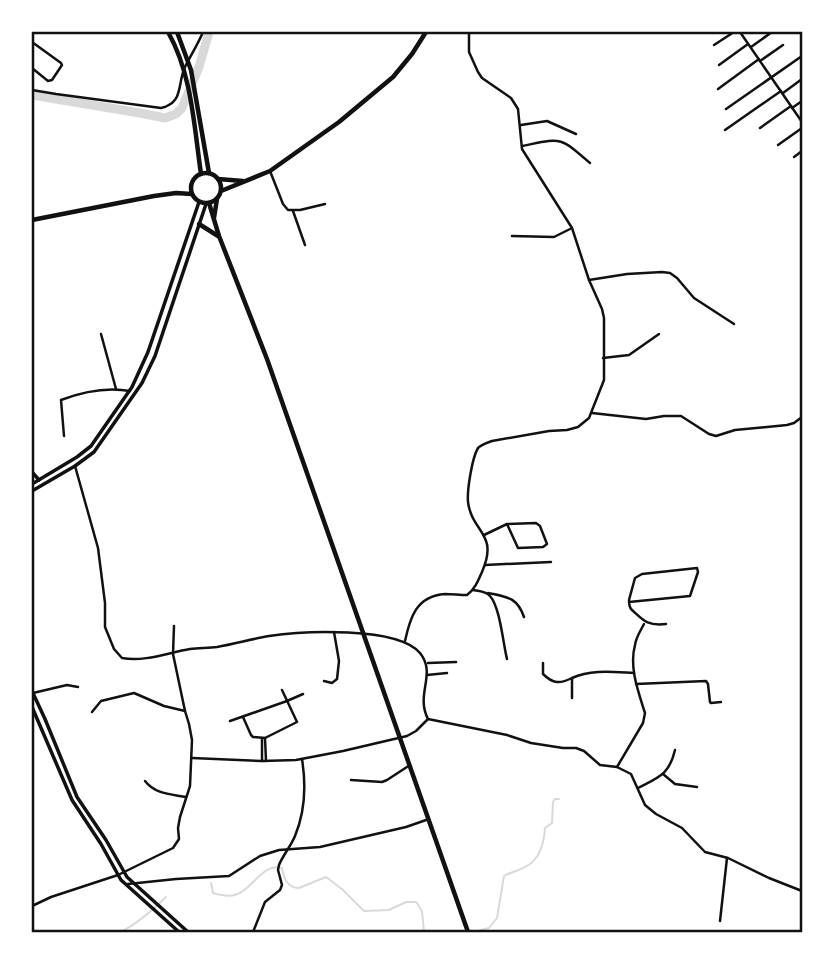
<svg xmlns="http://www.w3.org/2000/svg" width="834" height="964" font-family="'Roboto Serif',serif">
<rect width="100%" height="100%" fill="#fff"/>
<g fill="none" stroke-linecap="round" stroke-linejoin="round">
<g stroke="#d9d9d9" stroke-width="2">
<path d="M211,883l2,10c7,2 15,4 22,2 18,-5 27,-33 47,-27 2,10 5,20 17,20l27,-11 17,13 21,21 25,-1 17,-8h10l6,9 2,21"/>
<path d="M121,932c17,-9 31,-21 45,-35"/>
<path d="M473,932l16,-4 8,-10 7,-42c7,-4 14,-5 21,-9 15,-7 19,-24 20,-39l7,-5 1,-21 2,-3h4"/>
</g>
<polyline stroke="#d9d9d9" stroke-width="9" points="32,95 140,113 165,118 176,114 182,108 199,67 209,32"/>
<g stroke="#111" stroke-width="2.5">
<polyline points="740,32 802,122"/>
<polyline points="32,42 61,63 62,65 52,80 48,81 32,68"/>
<polyline points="714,45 734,32"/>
<polyline points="751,47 772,32"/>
<polyline points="760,61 783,45"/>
<polyline points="719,65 748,44"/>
<polyline points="718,89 759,59"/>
<path d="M32,90l24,4 105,14c23,-5 16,-24 24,-41 6,-12 13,-23 18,-35"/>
<polyline points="783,93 802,79"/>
<polyline points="792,108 802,101"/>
<polyline points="726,109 802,56"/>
<polyline points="521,125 547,121 576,134"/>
<polyline points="760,128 791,106"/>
<polyline points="725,130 781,91"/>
<polyline points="778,145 802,128"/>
<path d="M522,146c40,-8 37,-10 68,17"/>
<polyline points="794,157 802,151"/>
<polyline points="270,171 283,204 288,210 300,210 325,204"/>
<polyline points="293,211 305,245"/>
<polyline points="512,236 554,237 572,228"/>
<polyline points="589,280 627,274 662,272 670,273 677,278 694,298 734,324"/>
<polyline points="101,334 116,389"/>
<polyline points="603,358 629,355 659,334"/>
<polyline points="592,413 646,419 664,416 681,416 709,434 716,436 735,430 787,425 794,423 802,417"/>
<path d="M64,436l-3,-36c21,-8 47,-13 69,-9"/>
<path d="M75,466l23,82 7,55v24l9,22 8,9c23,4 45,-5 68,-9 9,-1 18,-1 27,-2 17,-3 35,-8 52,-11 33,-5 128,-10 151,17 17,21 -5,41 8,66l79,16 24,8 32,5h13l8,3 16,14 17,2 14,7 14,31 11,9 26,14 23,24 23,6 41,20 33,13"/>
<polyline points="484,535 507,524 536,523 540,526 547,544 543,547 518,548 507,524"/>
<polyline points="485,565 551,562"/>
<path d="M473,590c6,1 13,1 17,6 10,11 13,47 17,63"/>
<path d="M488,593c19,4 29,4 36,24"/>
<path d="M629,602l61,-6 8,-24 -1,-4 -55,6 -7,4 -6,22c0,3 0,6 2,9 13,12 16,17 35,15"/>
<path d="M405,641c5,-23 11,-45 40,-47 7,0 15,1 22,1 8,-6 11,-14 15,-23 17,-39 -10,-39 -14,-70 -1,-12 4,-44 10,-54 4,-4 9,-5 14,-7l57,-10 18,-1 11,-3 11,-9 15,-38v-62l-2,-9 -13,-29 -17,-52 -50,-79 -4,-40 -7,-11 -29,-20 -4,-6 -9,-20v-20"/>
<polyline points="428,663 456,662"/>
<path d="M543,663v11c10,10 17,10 29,4"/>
<polyline points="427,675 447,673"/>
<polyline points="324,681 332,683 337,679 339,661 334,632"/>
<polyline points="636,684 706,681 708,684 710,702 711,703 721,702"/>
<polyline points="33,693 67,685 78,687"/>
<path d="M572,698v-20c19,-9 42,-6 62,-5"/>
<polyline points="92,712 101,701 134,693 164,706 185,711"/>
<polyline points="243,717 251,735 253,737 265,738 297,722 282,690"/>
<polyline points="230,721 287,701 303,694"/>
<polyline points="262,738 262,761"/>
<polyline points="265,738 266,761"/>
<polyline points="192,758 262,761 296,760 343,751 407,736 416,731 428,719"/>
<path d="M617,767l26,-44 2,-10c-7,-22 -16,-46 -10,-68 1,-8 6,-15 9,-21"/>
<polyline points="663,774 675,784 697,787"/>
<polyline points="351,780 382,782 387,780 410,765"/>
<path d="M145,781c10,13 25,13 41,16"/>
<path d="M638,788c21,-11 31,-13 37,-38"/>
<polyline points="128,884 176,879 229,876 260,856 279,850 320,847 406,827 429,819"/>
<polyline points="32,906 51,897 118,875 173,848 179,839 178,828 180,817 190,786 192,740 189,724 185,711 173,654 174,626"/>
<polyline points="720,921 727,858"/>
<polyline points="32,927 33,932"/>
<path d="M253,932l12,-30 15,-12 2,-5 -4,-15 1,-5c4,-10 12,-19 16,-29 10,-24 11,-52 7,-77"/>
</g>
<g stroke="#111" stroke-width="3.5">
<polyline points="32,472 39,480"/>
<polyline points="32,484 77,457 91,446 132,387 148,352 199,202"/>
<polyline points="32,491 75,466 94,452 142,383 155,356 206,204"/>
<polyline points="32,691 45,719 77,797 106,840 127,877 188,932"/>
<polyline points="32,707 72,800 101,844 121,880 179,932"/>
</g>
<g stroke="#111" stroke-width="4.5">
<path d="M168,32c24,42 26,94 33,142"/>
<polyline points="177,32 191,70 209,173"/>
<circle cx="206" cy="188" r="15"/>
<polyline points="218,179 243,181"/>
<polyline points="221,191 270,171 339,122 393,77 412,54 426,32"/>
<polyline points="209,203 219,236 267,359 468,932"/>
<polyline points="214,218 217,199"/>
<polyline points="32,220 154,196 176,193 192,194"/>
<polyline points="199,224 218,236"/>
</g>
</g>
<rect width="834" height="964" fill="none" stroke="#ffffff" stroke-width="66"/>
<rect x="33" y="33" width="768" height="898" fill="none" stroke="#111" stroke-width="2.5"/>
</svg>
